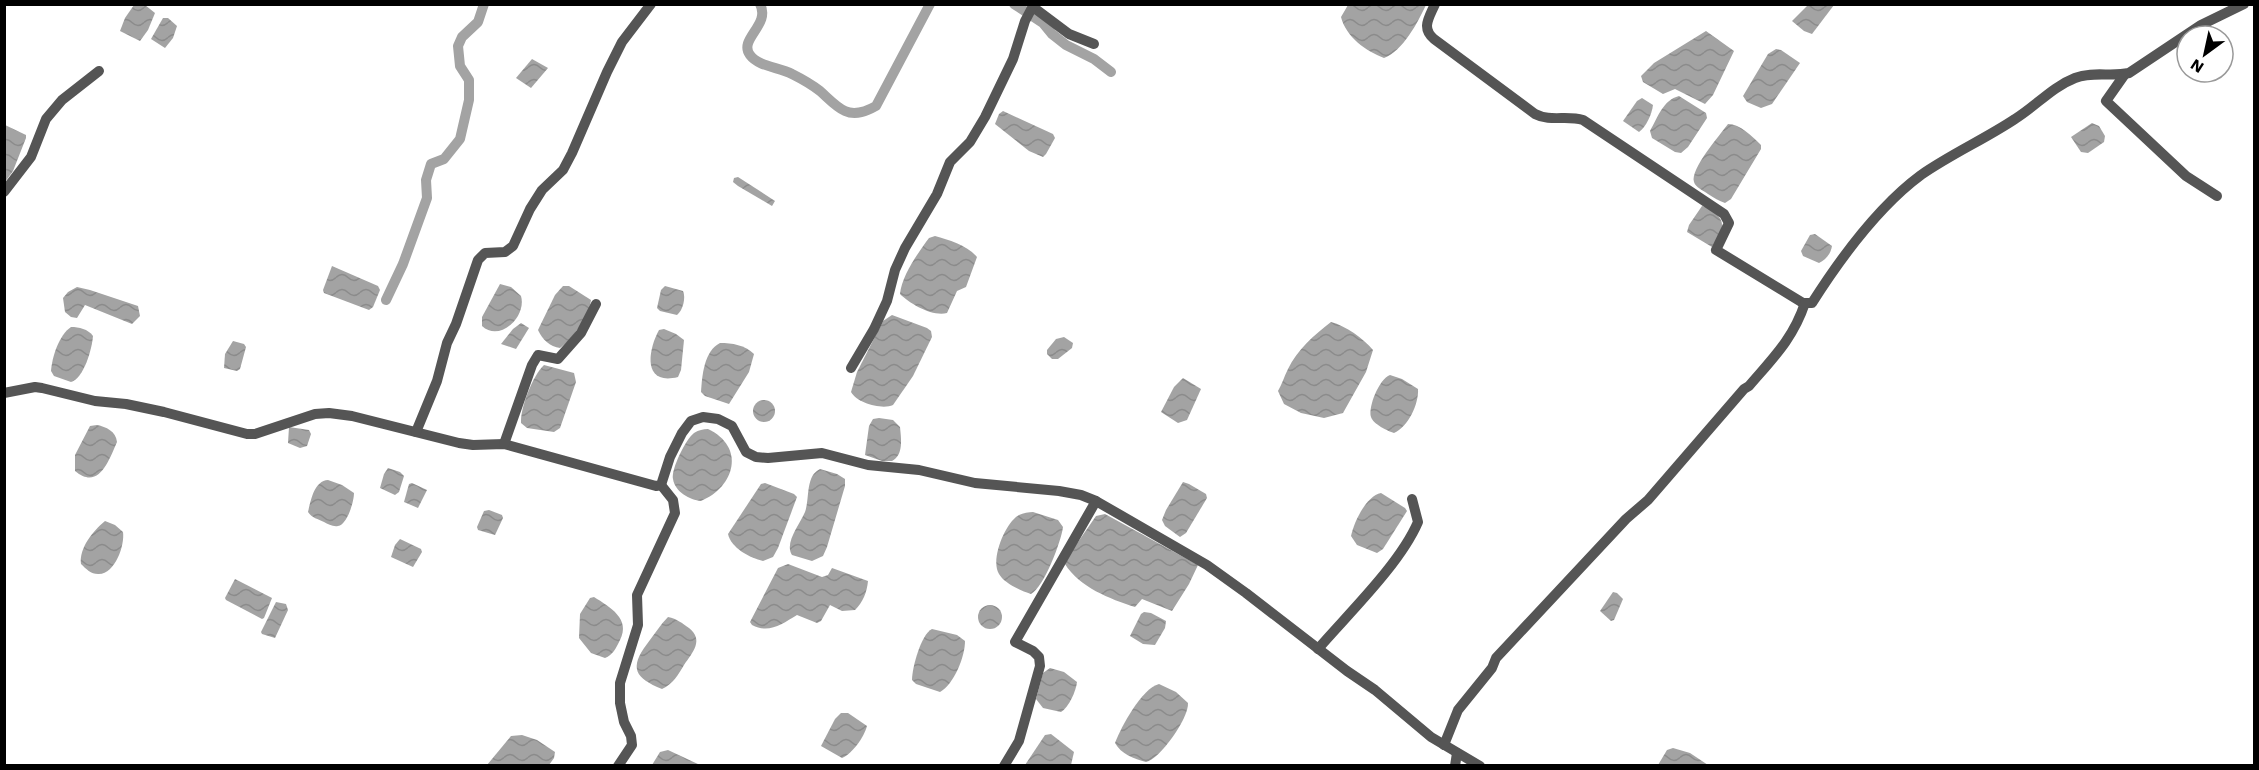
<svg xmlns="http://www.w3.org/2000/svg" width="2259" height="770" font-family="'Work Sans',sans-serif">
<defs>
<pattern id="water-waves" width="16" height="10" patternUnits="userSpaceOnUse" patternTransform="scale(1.5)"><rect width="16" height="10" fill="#a3a3a3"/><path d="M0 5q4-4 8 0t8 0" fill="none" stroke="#8b8b8b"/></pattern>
</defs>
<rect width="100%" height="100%" fill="#fff"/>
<g fill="url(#water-waves)">
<polygon points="134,5 145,5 155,13 148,30 140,41 120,31 125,18"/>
<path d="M1348,5v-1l78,1c-8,17 -23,46 -42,53 -18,-7 -38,-21 -43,-41z"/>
<polygon points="1808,5 1834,5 1812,34 1804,31 1792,21"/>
<polygon points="163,18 168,18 177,26 173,38 165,48 151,39"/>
<polygon points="1706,31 1734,51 1713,95 1705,104 1675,89 1663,94 1643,82 1641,76 1654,63"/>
<polygon points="1776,49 1781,50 1800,63 1772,104 1761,108 1747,102 1743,96 1768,54"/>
<polygon points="532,59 548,68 531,88 516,78"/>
<path d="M1679,96l27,17 1,5 -19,29 -7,6 -6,-1 -23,-14 -2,-7c8,-14 13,-31 29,-35z"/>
<path d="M1642,98l11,7c-1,9 -7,22 -14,27l-16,-11 14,-20z"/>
<polygon points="1003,111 1053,134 1055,138 1046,154 1043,157 1029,151 995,124 999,114"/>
<polygon points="2092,123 2099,126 2105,136 2104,142 2088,153 2081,152 2071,137"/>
<path d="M1728,124c12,0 24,12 33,21v4l-30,50 -6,4c-6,-2 -11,-5 -17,-9 -4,-3 -13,-7 -14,-12 -4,-13 26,-47 34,-58z"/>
<polygon points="5,125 26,135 26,138 13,171 5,182"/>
<polygon points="738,177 775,201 772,206 738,186 733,182 734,178"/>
<path d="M1702,206c6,1 9,3 13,7 14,11 4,22 -3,34l-25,-15 2,-7z"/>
<path d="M1815,234l17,12c-1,7 -6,14 -13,17l-16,-7 -2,-5 9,-16z"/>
<path d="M935,236c14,4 32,9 42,21l-11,30 -9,4 -10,22c-14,4 -37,-9 -47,-19 2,-19 18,-41 29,-56z"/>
<polygon points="332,266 378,286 380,290 373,307 369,310 324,293 323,290"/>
<path d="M500,284l11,3 10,9c6,20 -21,47 -39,30v-9z"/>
<path d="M563,286h6l22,14c-2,16 -18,38 -31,48 -10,-1 -18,-9 -22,-18l17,-35z"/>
<path d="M665,286l18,5c3,7 0,19 -6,24l-17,-4 -3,-3 4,-18z"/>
<polygon points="77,287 90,290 138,306 140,316 132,324 85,305 77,318 71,317 65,312 63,298 68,292"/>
<path d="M892,315l35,13 4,3 1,6 -19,39 -20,29c-11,5 -36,-2 -42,-13l6,-20 26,-51z"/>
<path d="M1331,322c15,4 32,16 42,28l-7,22 -23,41 -19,5 -23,-5 -17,-9 -6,-13c4,-7 6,-14 10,-22 9,-19 26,-34 43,-47z"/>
<polygon points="521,323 529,328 516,349 501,344 513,329"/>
<path d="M71,327c8,0 17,2 22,9 -1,13 -9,42 -22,46l-17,-6 -3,-5c1,-14 8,-36 20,-44z"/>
<path d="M664,329l12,5 8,6 -3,30 -3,7c-36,9 -30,-27 -19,-47z"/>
<polygon points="1064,337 1073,343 1072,348 1058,359 1052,359 1047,354 1047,350 1056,339"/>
<polygon points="233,341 244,344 246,347 240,369 237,371 224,368 225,354"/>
<path d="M720,343c12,0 25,2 34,11l-5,18 -20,32 -24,-8 -4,-4c1,-16 3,-41 19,-49z"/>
<path d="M544,365l30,8 2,9 -16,46 -6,4 -27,-4 -6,-5c-1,-15 12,-48 23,-58z"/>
<path d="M1390,375l12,4 16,10c1,15 -10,38 -24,44 -6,-2 -21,-9 -23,-16 -3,-10 8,-38 19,-42z"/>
<polygon points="1183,378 1201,389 1187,420 1178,423 1161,412 1174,387"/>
<circle cx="764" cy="411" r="11"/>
<path d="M879,418l14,2 7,7c1,11 4,28 -8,34h-10l-17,-6 4,-29 4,-7z"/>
<path d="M97,425c9,2 19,6 20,17 -8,18 -18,49 -42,29v-16l15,-29z"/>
<polygon points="289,427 309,430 311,434 307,446 300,448 288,443"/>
<path d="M708,429c38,18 27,58 -7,72 -11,-1 -26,-9 -28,-22 -2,-10 13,-40 21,-46 5,-3 9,-4 14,-4z"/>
<polygon points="388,468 400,472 404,476 399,492 395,495 380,488 384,474"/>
<path d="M820,469l17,5 8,5v7l-18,61 -4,9 -11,5 -20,-6c-8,-12 8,-31 13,-43 5,-13 0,-36 15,-43z"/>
<path d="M328,480l14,5 12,8c0,9 -7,32 -16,33 -5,1 -10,-2 -14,-4 -6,-3 -12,-4 -16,-10 3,-12 6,-31 20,-32z"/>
<polygon points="1183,482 1189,484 1206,494 1207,498 1186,533 1180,537 1165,526 1162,520 1166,510"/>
<polygon points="412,483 427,490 418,508 404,502 409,484"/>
<path d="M765,483l29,11 3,3 -19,51 -5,9 -10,4c-13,-3 -32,-13 -35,-27l33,-50z"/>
<path d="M1381,493l24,15 2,3 -24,38 -6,4 -20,-8 -6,-9c3,-14 15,-40 30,-43z"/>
<polygon points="489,510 502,515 503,518 495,535 478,530 477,527 484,511"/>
<path d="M1033,512l25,8 5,7c-2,15 -19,60 -32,67 -10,-3 -27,-11 -32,-20 -9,-14 6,-51 20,-59 4,-2 10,-3 14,-3z"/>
<path d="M1105,514l93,51 -9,19 -17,27 -30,-12 -7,8c-25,-8 -56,-20 -70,-43l4,-9 27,-39z"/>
<path d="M105,521l10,4 8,7c2,13 -8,43 -25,42 -7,0 -12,-5 -17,-10 -2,-16 12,-33 24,-43z"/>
<polygon points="400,539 421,549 422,552 413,567 391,557 395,545"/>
<path d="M788,564l34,13 6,-2 4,-7 36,13c-1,11 -5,21 -13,29l-13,1 -12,-6 -9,16 -4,2 -20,-8c-15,9 -28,19 -45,10l-2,-3 28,-54z"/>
<polygon points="235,579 272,598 264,618 262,619 226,600 225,598"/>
<polygon points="1613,592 1617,593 1623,599 1614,620 1611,621 1600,611"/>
<path d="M594,597c16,10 37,22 26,43 -4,8 -7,15 -15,18l-14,-5 -12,-15 1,-24 10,-16z"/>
<polygon points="276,602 286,604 288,610 275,638 262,634 261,632"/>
<circle cx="990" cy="617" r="12"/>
<polygon points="1144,612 1151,613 1166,621 1165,628 1155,645 1143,644 1130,636 1141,614"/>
<path d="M668,617c9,2 14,6 21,11 15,12 4,24 -5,37 -6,10 -11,19 -22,24 -27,-11 -33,-21 -15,-45 7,-9 13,-19 21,-27z"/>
<path d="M932,629l25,6 8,6c0,16 -11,43 -25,51l-24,-8 -4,-4c0,-12 9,-46 20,-51z"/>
<path d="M1050,668l14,4 13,10c-1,9 -8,25 -16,30l-18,-4 -7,-9 7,-26z"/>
<path d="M1159,684l17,8 12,11c1,15 -28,56 -42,59 -12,-3 -25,-8 -31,-19 6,-16 27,-55 44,-59z"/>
<path d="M841,713h7l19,13c-3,11 -14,27 -25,32l-21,-12 14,-27z"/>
<polygon points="1051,734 1074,752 1071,765 1025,765 1045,735"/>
<polygon points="522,735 537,740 555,752 554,758 549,765 487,765 511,736"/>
<polygon points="1673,748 1690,753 1708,765 1658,765 1667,750"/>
<polygon points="668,750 700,765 652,765 660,752"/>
</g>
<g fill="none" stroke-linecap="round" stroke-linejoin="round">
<g stroke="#a3a3a3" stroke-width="10">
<path d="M760,4c11,21 -22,35 -10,51 9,12 29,12 42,19 10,5 19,10 28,17 8,7 16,16 25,20 11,5 22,0 31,-5l54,-102"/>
<polyline points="1014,4 1043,23 1052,34 1066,45 1094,59 1111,72"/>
<polyline points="386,300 403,264 427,198 426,180 431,164 444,159 460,139 469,100 469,80 460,66 458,46 462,37 478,22 484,4"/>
</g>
<g stroke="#555" stroke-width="10">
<path d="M1435,4c-6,14 -14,24 -1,35l101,75c15,8 32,1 48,6l141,94 5,9 -13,27 87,53h9c28,-44 67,-97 109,-128 30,-21 64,-36 94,-56 21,-13 37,-32 60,-41 18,-7 36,-1 54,-5l72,-48 43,-21"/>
<polyline points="1033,7 1069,34 1094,44"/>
<polyline points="2125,74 2106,101 2186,176 2217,196"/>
<polyline points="4,192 31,157 46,119 62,100 99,71"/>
<polyline points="851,368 874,329 887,301 895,270 905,248 937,194 950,162 970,142 985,117 1013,59 1025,21 1034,4"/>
<polyline points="4,393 35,387 42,388 95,401 126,404 164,412 247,434 255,434 315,414 329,413 352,416 459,443 473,445 504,444 656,486 661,485 670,457 682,433 691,421 703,417 718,419 732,426 746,452 756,457 768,458 822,453 868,465 919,470 975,483 1059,491 1081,495 1096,501 1207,565 1246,593 1347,671 1375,690 1431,737 1480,766"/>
<polyline points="416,432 437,381 447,343 456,324 478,260 485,253 505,252 513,246 530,209 542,190 563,170 572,153 607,72 622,42 651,4"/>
<polyline points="504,444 532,365 538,355 558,359 581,333 596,304"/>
<path d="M1318,649c31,-36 82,-85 100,-127l-6,-23"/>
<path d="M1444,745l14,-35 34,-42 4,-10 130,-139 22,-19 96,-111 5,-3c24,-28 44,-47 56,-83"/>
<polyline points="618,766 632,745 631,736 624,722 620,703 620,683 638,625 637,595 675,513 673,500 661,485"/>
<polyline points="1004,766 1019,741 1040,666 1039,657 1033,651 1015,642 1096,501"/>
<polyline points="1455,766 1457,753"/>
</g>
</g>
<rect width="2259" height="770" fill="none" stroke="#000000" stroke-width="12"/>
<g transform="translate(2205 54) rotate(213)"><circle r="28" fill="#ffffff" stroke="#999999" stroke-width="1.5"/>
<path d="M0-4.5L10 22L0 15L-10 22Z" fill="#000000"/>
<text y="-9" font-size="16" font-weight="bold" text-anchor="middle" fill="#000000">N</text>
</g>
</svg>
